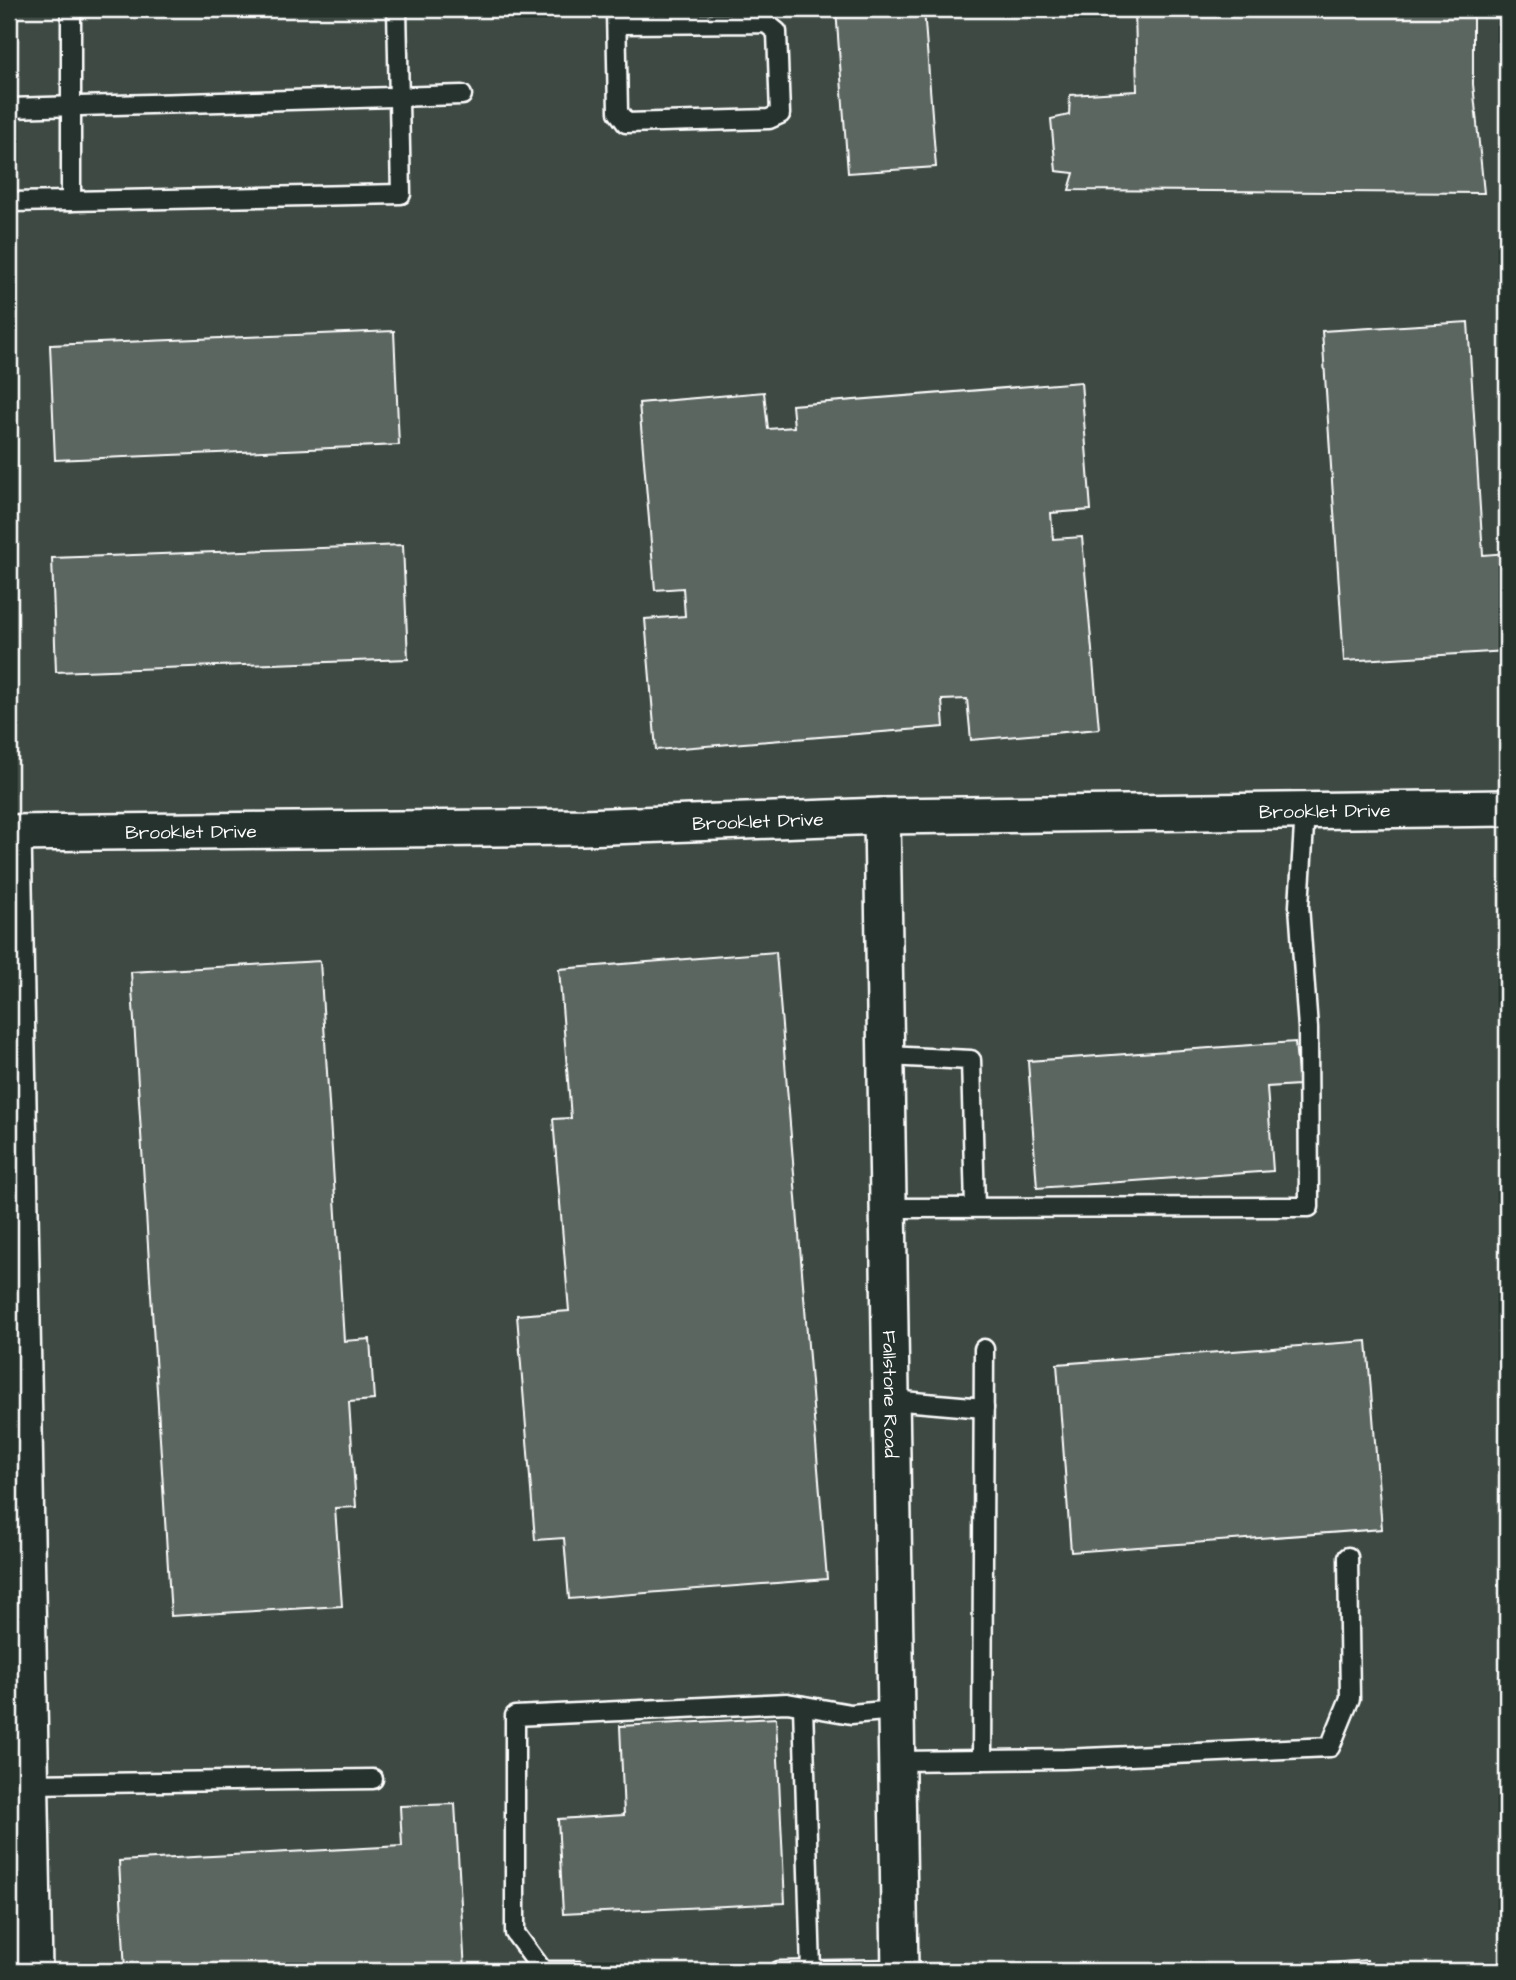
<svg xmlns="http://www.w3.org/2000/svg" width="1516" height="1980" font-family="'Architects Daughter',sans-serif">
<rect width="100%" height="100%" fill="#2f3b35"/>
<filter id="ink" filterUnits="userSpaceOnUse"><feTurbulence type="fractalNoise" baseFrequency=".0143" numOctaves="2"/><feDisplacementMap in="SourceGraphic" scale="14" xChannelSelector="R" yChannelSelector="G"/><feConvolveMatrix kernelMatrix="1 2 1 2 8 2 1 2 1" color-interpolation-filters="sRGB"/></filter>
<g filter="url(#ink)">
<rect fill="#3c4842" x="9" y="9" width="1498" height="1962"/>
<g fill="#5b6661" stroke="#fff" stroke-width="2">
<polygon points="836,9 924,9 936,167 848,173"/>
<polygon points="1135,9 1473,9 1473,84 1484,193 1069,190 1074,173 1056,171 1051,119 1069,115 1070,95 1137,91"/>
<polygon points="1468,322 1483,555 1507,553 1507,651 1344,661 1322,331"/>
<polygon points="394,331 399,445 55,460 50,345"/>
<polygon points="1081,382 1091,510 1051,513 1053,539 1082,537 1099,729 971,740 967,699 942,700 944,727 656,750 645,619 685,616 683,588 655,590 639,403 764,392 768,429 794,427 792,405"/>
<polygon points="403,545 408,659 56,672 52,558"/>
<polygon points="776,952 827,1579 569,1599 564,1538 535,1540 517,1315 569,1311 553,1119 571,1118 559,969"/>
<polygon points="320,961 344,1341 370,1339 374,1400 349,1402 356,1507 335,1508 342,1606 171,1616 131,972"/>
<polygon points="1295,1042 1299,1085 1267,1087 1273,1171 1037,1188 1028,1061"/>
<polygon points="1367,1341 1382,1529 1071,1552 1057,1364"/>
<polygon points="776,1718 785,1903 563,1914 558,1819 624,1815 620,1726"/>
<polygon points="455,1804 465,1971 398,1971 398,1969 125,1971 119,1861 402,1846 400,1806"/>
<polygon points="1367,1960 1368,1971 1221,1971"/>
</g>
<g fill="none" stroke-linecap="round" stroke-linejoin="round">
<g stroke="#fff" stroke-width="23">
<g id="lane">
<polyline points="71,9 71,201 401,194 397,9"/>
<polyline points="616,9 618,112 626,123 769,119 780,114 777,32 766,23 617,24"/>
<polyline points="9,108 462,95"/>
<polyline points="9,202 71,201"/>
<polyline points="886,1056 971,1060 975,1207"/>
<polyline points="888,1208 1309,1207 1308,1028 1299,906 1305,810"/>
<polyline points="891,1400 984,1408"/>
<polyline points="803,1706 811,1971"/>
<polyline points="982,1760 984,1349"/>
<polyline points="897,1761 1064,1759 1330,1747 1350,1698 1348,1557"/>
<polyline points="32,1784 373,1779"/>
<polyline points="580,1971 543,1971 515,1933 515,1716 787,1703 851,1714 895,1710"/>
<polyline points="779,1971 900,1969"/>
</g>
</g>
<g stroke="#fff" stroke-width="40">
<g id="street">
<path id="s1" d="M882,816l18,1155"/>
<path id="s2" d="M9,833l574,-6 299,-11 625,-8"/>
<polyline points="13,833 34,1971"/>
</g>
</g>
<use href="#lane" stroke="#26332d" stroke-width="18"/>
<use href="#street" stroke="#26332d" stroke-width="35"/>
</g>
</g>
<g text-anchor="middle" stroke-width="7" stroke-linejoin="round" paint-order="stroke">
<g font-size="19" fill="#fff" stroke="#26332d">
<text dy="7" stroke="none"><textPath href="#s2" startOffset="1316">Brooklet Drive</textPath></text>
<text dy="7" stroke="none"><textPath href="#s2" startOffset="749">Brooklet Drive</textPath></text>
<text dy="7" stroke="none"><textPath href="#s2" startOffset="182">Brooklet Drive</textPath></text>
<text dy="7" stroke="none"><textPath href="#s1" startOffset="578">Fallstone Road</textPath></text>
</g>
</g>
<rect width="1516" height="1980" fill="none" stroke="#26332d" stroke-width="35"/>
<rect x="18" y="18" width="1481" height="1945" fill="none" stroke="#fff" stroke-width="2.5" filter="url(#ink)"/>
</svg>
